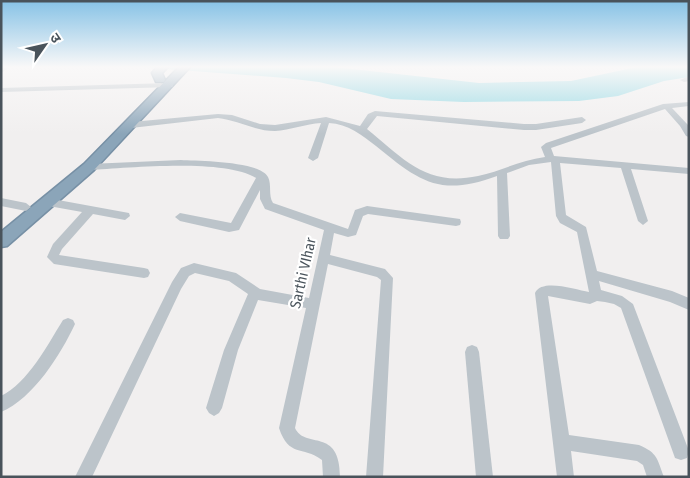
<svg xmlns="http://www.w3.org/2000/svg" width="690" height="478" font-family="'Fira Sans Condensed','Noto Sans Devanagari',sans-serif">
<rect width="100%" height="100%" fill="#f1efef"/>
<polygon fill="#93d8e3" points="139,67 334,67 479,83 571,81 637,67 689,67 689,77 664,81 618,96 579,101 464,102 391,99 319,82 286,78"/>
<g fill="none" stroke-linecap="round" stroke-linejoin="round">
<g stroke="#7790a5" stroke-width="3">
<g id="highway">
<polygon points="157,67 168,67 162,73 165,80 164,82 156,82 152,73"/>
<polygon points="179,67 190,67 94,170 7,246 1,247 1,232 84,164"/>
</g>
</g>
<g fill="#bcc4ca" fill-rule="evenodd">
<polygon points="1,67 10,67 1,73"/>
<polygon points="689,76 689,81 684,82 680,80"/>
<polygon points="169,83 173,85 172,87 1,92 1,88"/>
<path d="M689,102v4l-17,2 16,17 1,12 -3,-1 -6,-10 -15,-17 -114,39 3,8 135,12v6l-58,-5 17,52 -5,4 -5,-4 -17,-53 -61,-5 6,52 20,12 11,44 75,20 17,7v12l-19,-8 -71,-21 2,9 21,6 11,8 56,147 -2,7 -6,2 -6,-2 -54,-150 -7,-4 -9,-2 -8,-1 -7,3 -42,-8 21,139 70,10c19,8 18,14 25,32h-17l-4,-12 -6,-4 -66,-10 3,26h-17l-22,-184c7,-15 41,-3 54,-1l-12,-60 -17,-9 -4,-7 -5,-54 -22,3 -22,8 3,63 -2,3h-8l-2,-3 -1,-60c-57,21 -77,6 -121,-30 -14,-11 -28,-22 -47,-23l-11,35 -5,3 -5,-3 13,-35c-15,1 -31,7 -46,8 -20,0 -38,-11 -57,-13l-87,10 -4,-3 4,-3 87,-8 14,1 28,9 15,1 51,-8 34,9 8,-12 7,-3 149,13h12l46,-7 4,3 -4,3 -46,7h-12l-147,-14 -10,13c37,30 59,58 111,47 23,-5 43,-16 67,-19l-4,-10 5,-4 117,-39z"/>
<path d="M181,160c17,1 79,1 87,17 4,8 0,18 5,26l75,26 7,-19 12,-4 93,13 1,3 -1,3 -4,1 -88,-12 -5,2 -7,19 -8,2 -14,-4 -4,22 55,14 8,9 -10,199h-17l15,-197 -4,-3 -49,-13 -33,164c10,22 45,-2 45,49h-17l-1,-17c-20,-15 -33,-2 -43,-32l27,-120 -48,-8 -20,50 -16,58 -3,5 -5,3 -5,-3 -3,-5 18,-58 24,-56 -19,-13 -34,-8 -6,3 -8,13 -89,188h-17l97,-195 9,-14 13,-5 42,10 24,16 49,9 15,-68 -59,-21 -5,-10v-9l-21,40 -10,2 -49,-11 -5,-4 5,-4 51,10 25,-45c-32,-20 -128,-10 -167,-8l-5,-3 5,-3z"/>
<polygon points="1,198 26,203 31,207 26,211 1,206"/>
<polygon points="47,198 129,213 130,216 125,220 93,214 62,249 59,255 144,268 148,269 150,273 148,277 144,278 54,264 47,257 53,244 82,212 43,205 42,202"/>
<path d="M68,318l5,2 2,4c-14,30 -42,75 -74,88v-16c27,-13 47,-52 62,-76z"/>
<polygon points="472,345 477,347 479,352 493,477 476,477 465,352 467,347"/>
</g>
<use href="#highway" fill="#8ba5b9" fill-rule="evenodd"/>
</g>
<linearGradient id="sky" x2="0" y2="1"><stop stop-color="#86c2e6"/><stop offset="0.5" stop-color="#f9f8f8"/><stop offset="1" stop-color="#f9f8f8" stop-opacity="0"/></linearGradient>
<rect width="690" height="134" fill="url(#sky)"/>
<g text-anchor="middle" stroke-width="4.5" stroke-linejoin="round" paint-order="stroke">
<g font-size="15" fill="#49535b" stroke="#fff">
<text transform="translate(303 273) rotate(-77)" y="5">Sarthi VIhar</text>
</g>
</g>
<rect width="690" height="478" fill="none" stroke="#49535b" stroke-width="5"/>
<g transform="translate(45 45) rotate(56)" stroke="#ffffff" stroke-width="4" paint-order="stroke">
<path d="M0-4L9 19L0 12L-9 19Z" fill="#49535b"/>
<text y="-8" font-size="14" font-weight="bold" text-anchor="middle" fill="#49535b">उ</text>
</g>
</svg>
